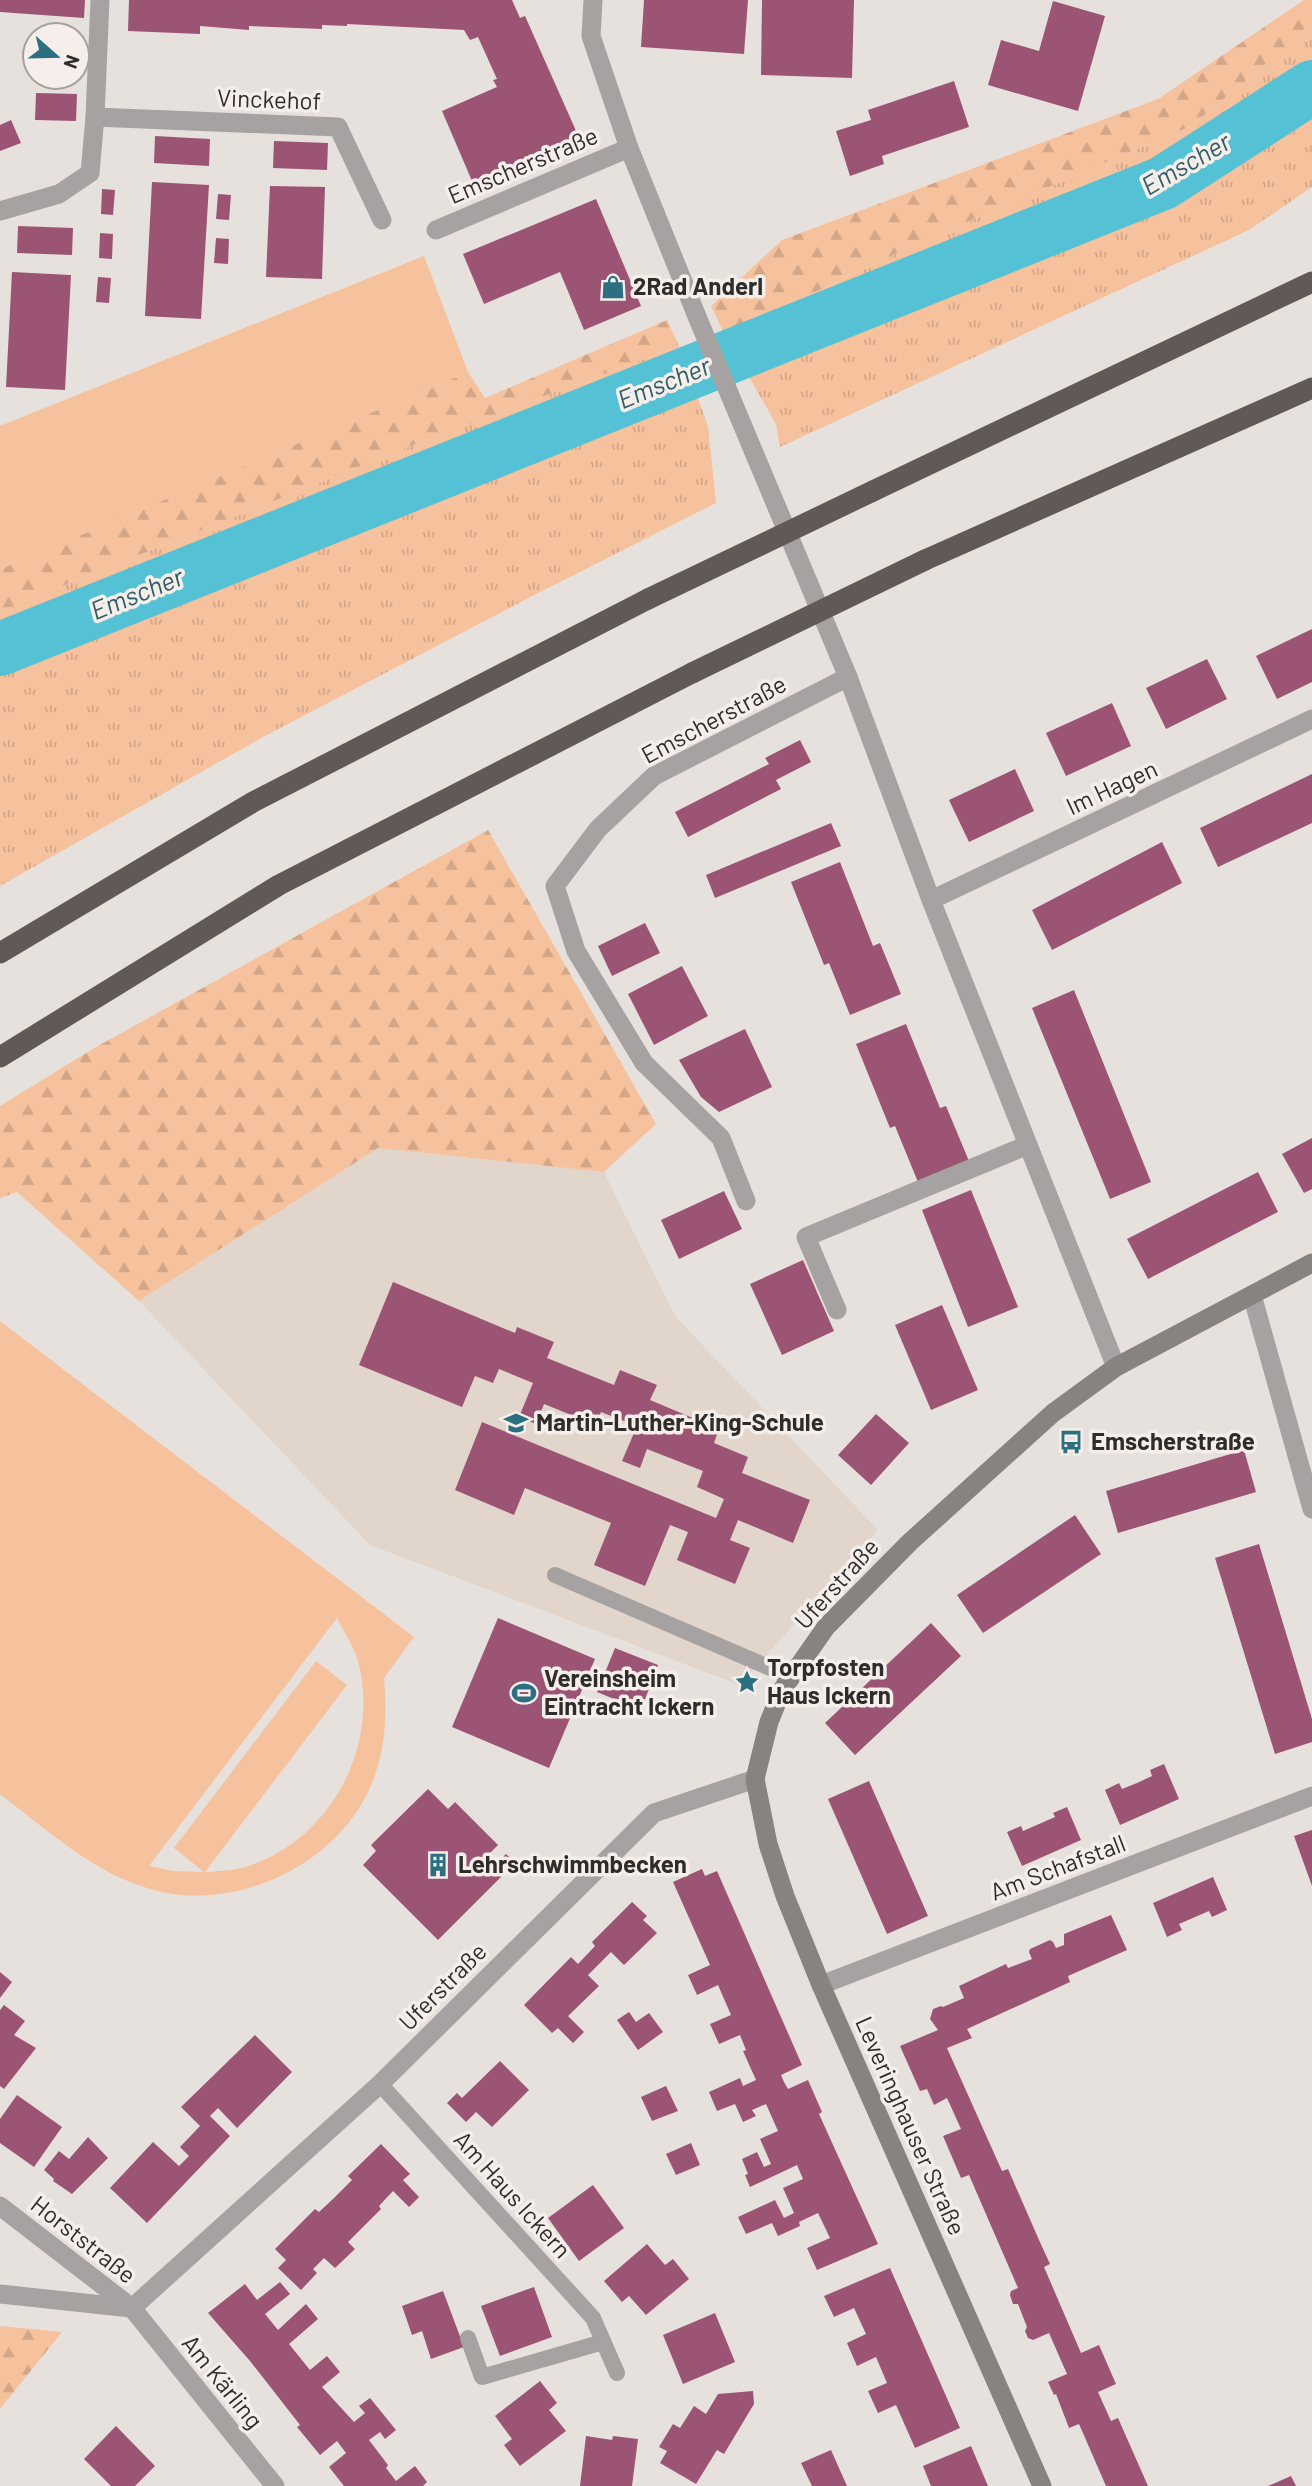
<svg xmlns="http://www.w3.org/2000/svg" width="1312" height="2486" font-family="Barlow,sans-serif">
<defs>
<pattern id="grass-tufts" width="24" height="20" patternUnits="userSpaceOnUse" patternTransform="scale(1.75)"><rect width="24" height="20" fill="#f6c19d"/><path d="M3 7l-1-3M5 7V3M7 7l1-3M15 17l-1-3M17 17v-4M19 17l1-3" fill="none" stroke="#d3a687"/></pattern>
<pattern id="forest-firs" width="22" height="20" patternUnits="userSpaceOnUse" patternTransform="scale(1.75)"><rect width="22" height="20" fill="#f6c19d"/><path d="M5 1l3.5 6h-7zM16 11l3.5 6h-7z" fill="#d3a687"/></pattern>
</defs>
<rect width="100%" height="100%" fill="#e7e1dd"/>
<polygon fill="#e2d5cc" points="378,1148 604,1172 675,1316 878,1530 740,1685 370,1545 139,1301"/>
<g fill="url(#grass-tufts)">
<polygon points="1312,25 1312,187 1249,230 780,447 776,424 725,335 920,242 1191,126"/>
<polygon points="679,346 708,426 716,503 544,590 263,737 0,886 0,611 418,443"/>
</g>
<g fill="url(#forest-firs)">
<polygon points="1304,0 1312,0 1312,25 1191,126 920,242 725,335 711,306 782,240 1158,99"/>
<polygon points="667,320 679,346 418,443 0,611 0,569 468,372 485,398"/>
<polygon points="488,830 656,1124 604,1172 378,1148 139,1301 17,1192 0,1198 0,1106 96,1047"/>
<polygon points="0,2326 62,2332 0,2409"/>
</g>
<g fill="#f6c19d" fill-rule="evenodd">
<polygon points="424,256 468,372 0,569 0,426"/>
<path d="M0,1321l414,316 -30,41c3,35 2,67 -10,100 -31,86 -141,138 -227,110 -56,-17 -101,-59 -147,-94zM337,1618c7,14 17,29 21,43 23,87 -30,183 -116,207 -12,3 -26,3 -37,4l142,-187 -31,-24 -142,187 30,24 -31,-1 -24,-5z"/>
</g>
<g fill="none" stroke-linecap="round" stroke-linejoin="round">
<polyline stroke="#54c2d4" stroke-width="54" points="0,649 1163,183 1312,87"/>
</g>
<g fill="#9c5474">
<polygon points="0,0 85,0 84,18 0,12"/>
<polygon points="129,0 512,0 520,18 525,16 581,142 475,188 442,111 497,87 493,80 497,79 478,37 470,40 464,30 347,24 347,26 322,25 322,29 249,26 249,30 200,26 200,34 128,31"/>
<polygon points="644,0 748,0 744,54 641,47"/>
<polygon points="762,0 854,0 852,78 761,75"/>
<polygon points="1053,1 1105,16 1078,111 988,85 1001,40 1039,51"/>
<polygon points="954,81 969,127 882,156 884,164 850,176 836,131 871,120 868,110"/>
<polygon points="36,93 77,94 76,121 35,120"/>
<polygon points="11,120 21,143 0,151 0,125"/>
<polygon points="155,136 210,139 209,166 154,163"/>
<polygon points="274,141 328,143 327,170 273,168"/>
<polygon points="152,182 209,185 201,319 145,316"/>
<polygon points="270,186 325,187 322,279 266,277"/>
<polygon points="102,189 115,190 113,215 101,214"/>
<polygon points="218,194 231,195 229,220 216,219"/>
<polygon points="596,199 641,306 584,330 560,272 484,304 463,254"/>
<polygon points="18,226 73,228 72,255 17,253"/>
<polygon points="100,233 113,234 112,259 99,258"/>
<polygon points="216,238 229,239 228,264 214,263"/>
<polygon points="12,272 71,275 65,390 6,387"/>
<polygon points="98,277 111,278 109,303 96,302"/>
<polygon points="1312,629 1312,682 1277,699 1256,656"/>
<polygon points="1207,659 1227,699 1166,729 1146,688"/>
<polygon points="1112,703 1131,746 1066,776 1046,733"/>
<polygon points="800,740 811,762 776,780 781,789 688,837 675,812 769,764 765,758"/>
<polygon points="1015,769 1034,811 969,842 949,800"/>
<polygon points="1312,774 1312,823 1218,867 1200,828"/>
<polygon points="831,823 841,846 715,898 706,875"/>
<polygon points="1162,842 1182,883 1052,950 1032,910"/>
<polygon points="840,862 873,946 880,943 901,994 850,1015 829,963 824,965 791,882"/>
<polygon points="645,923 660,953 612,976 598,946"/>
<polygon points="682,966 708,1016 654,1045 628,994"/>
<polygon points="1074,990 1151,1182 1110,1199 1032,1008"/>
<polygon points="906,1024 940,1108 946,1106 969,1161 918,1182 895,1126 890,1128 856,1044"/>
<polygon points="745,1029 772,1087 719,1112 701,1097 679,1060"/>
<polygon points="1312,1138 1312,1189 1304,1193 1282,1154"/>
<polygon points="1258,1172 1278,1212 1148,1279 1127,1239"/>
<polygon points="971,1190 1018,1307 968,1327 922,1210"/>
<polygon points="724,1191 742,1229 679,1259 661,1220"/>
<polygon points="803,1260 834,1331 782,1355 750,1284"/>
<polygon points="393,1282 515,1333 517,1327 554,1342 547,1358 614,1385 620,1370 657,1385 650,1400 719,1429 714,1443 748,1457 742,1473 810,1500 793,1543 738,1520 730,1540 750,1548 735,1584 677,1560 688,1532 670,1525 645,1586 594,1565 611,1523 525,1488 514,1515 455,1490 482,1422 716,1518 724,1499 697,1487 703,1471 647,1449 640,1468 622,1461 637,1426 601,1412 596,1425 544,1404 536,1424 519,1417 533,1383 499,1369 493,1383 475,1376 462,1407 359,1365"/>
<polygon points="942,1305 978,1390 931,1410 895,1325"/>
<polygon points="876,1414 909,1443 871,1485 838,1455"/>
<polygon points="1244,1450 1256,1492 1118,1533 1106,1491"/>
<polygon points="1075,1515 1101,1554 983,1633 957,1595"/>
<polygon points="1259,1544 1312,1719 1312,1742 1275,1754 1215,1558"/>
<polygon points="498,1618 595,1659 549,1768 452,1727"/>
<polygon points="931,1623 961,1656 855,1755 825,1723"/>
<polygon points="615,1648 658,1665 641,1710 597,1692"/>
<polygon points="1164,1764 1179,1799 1120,1825 1105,1790 1119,1783 1122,1789 1137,1783 1152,1776 1150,1770"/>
<polygon points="869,1781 928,1916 887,1934 828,1799"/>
<polygon points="428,1789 448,1809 455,1802 498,1845 489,1854 498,1862 506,1854 515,1863 438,1940 363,1865 376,1851 371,1845"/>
<polygon points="1067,1807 1081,1840 1022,1866 1007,1832 1021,1826 1023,1831 1055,1817 1053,1813"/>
<polygon points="1312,1830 1312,1886 1294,1836"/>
<polygon points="702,1869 705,1876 717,1871 802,2065 781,2075 784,2082 788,2089 808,2080 822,2112 819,2114 878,2244 817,2270 807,2248 830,2238 818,2213 799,2222 800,2226 778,2236 772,2223 746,2234 738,2217 775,2200 784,2218 794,2213 783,2188 803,2179 797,2165 750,2187 745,2175 748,2174 742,2159 757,2152 764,2167 771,2164 760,2139 778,2131 766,2104 752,2110 756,2116 743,2122 735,2104 717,2111 709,2092 740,2078 743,2086 756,2080 743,2051 746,2050 740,2035 719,2044 710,2024 731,2015 718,1985 697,1995 688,1975 710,1965 673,1882"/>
<polygon points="1213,1877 1227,1910 1212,1917 1209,1911 1179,1924 1182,1930 1167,1937 1153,1903"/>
<polygon points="632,1902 647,1916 643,1920 657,1933 624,1965 611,1952 588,1975 599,1986 568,2016 584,2032 573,2043 558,2028 552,2033 524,2005 571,1957 578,1964 595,1946 592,1942"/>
<polygon points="1111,1915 1127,1950 1068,1976 1070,1982 967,2029 972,2038 947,2048 1002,2171 1008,2169 1039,2240 1050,2264 1044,2267 1081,2353 1099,2345 1116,2384 1098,2392 1111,2421 1118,2418 1148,2486 1106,2486 1079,2424 1069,2428 1056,2394 1054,2395 1048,2382 1067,2374 1049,2333 1033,2340 1028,2338 1025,2331 1027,2327 1018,2304 1013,2304 1010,2295 1011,2291 1018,2288 969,2175 961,2178 943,2136 961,2129 947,2098 934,2105 927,2089 920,2091 900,2046 938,2030 930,2019 933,2009 941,2006 943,2007 964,1998 959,1986 1006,1964 1008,1968 1032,1959 1029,1952 1030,1949 1050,1940 1053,1942 1056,1948 1064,1945 1064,1934"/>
<polygon points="0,1972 12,1982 0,1998"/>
<polygon points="4,2005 25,2021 14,2035 36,2048 4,2089 0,2086 0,2010"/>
<polygon points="629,2012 636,2022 649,2013 663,2032 638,2050 617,2020"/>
<polygon points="255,2035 292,2072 237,2128 218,2108 210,2116 230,2136 147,2223 110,2188 153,2142 179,2166 189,2156 180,2147 200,2126 181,2107"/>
<polygon points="500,2061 529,2090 492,2127 476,2112 466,2122 447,2103 457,2093 462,2098"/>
<polygon points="666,2086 678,2111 652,2121 641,2097"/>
<polygon points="17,2095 62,2127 34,2167 0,2143 0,2119"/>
<polygon points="88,2137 108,2158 72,2194 53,2181 54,2179 44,2170 59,2151 69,2159"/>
<polygon points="691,2143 700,2165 676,2175 666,2154"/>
<polygon points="381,2144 410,2174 403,2180 419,2197 409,2207 393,2191 379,2206 381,2209 348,2242 355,2249 335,2268 324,2258 313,2269 317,2273 301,2290 278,2268 286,2260 275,2249 315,2209 319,2212 333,2199 352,2180 348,2176"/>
<polygon points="593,2185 624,2228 579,2261 548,2218"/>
<polygon points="647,2244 665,2265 673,2259 689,2279 646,2315 629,2296 622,2302 604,2281"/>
<polygon points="890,2268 960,2428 915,2448 896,2405 878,2413 868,2391 887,2383 876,2357 857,2366 847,2343 866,2334 854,2308 834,2317 824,2296"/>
<polygon points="280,2282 290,2294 265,2314 278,2330 306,2304 318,2319 289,2344 310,2370 327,2356 340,2372 322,2387 354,2422 365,2413 359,2406 370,2398 396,2430 385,2439 380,2432 369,2440 388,2465 386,2468 396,2481 415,2466 427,2482 423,2486 344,2486 329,2467 346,2453 337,2441 320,2455 297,2427 300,2425 250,2361 208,2313 245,2284 257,2300"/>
<polygon points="534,2287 552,2337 500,2356 481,2306"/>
<polygon points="443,2291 464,2347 431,2359 422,2331 412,2335 402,2306"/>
<polygon points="715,2313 735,2362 683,2384 663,2335"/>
<polygon points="540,2381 557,2403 549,2410 566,2431 520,2466 504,2445 512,2439 495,2416"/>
<polygon points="753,2391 754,2404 724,2454 717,2450 696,2484 660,2463 667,2451 659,2447 673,2424 680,2428 694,2406 706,2414 718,2394"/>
<polygon points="116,2426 155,2466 135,2486 111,2486 84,2459"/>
<polygon points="586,2436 612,2440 613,2436 638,2439 632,2486 580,2486"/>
<polygon points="971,2446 988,2486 931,2486 923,2466"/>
<polygon points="831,2450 847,2486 812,2486 801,2463"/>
<polygon points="1291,2476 1296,2486 1268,2486"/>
</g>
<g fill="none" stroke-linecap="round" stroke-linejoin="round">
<g stroke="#a5a2a1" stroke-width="16">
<polyline points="555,1575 791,1677"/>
<polyline points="380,2084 593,2318 617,2373"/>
<polyline points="468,2338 482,2377 603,2342"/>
</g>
<g stroke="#a5a2a1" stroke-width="19">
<polyline points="100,0 95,117 338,127 382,220"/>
<polyline points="593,0 591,36 629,148 698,319 848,677 931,900 1116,1367"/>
<polyline points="0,211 59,194 90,173 95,117"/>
<polyline points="436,230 629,148"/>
<polyline points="931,900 1312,719"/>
<polyline points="746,1201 721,1138 644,1063 576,951 555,886 598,829 654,776 848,677"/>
<polyline points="1252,1295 1312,1509"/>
<polyline points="837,1310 806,1237 1028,1145"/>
<polyline points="821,1985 1312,1796"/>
<polyline points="0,2206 132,2308 275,2486"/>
<polyline points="0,2294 131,2308"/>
<polyline points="132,2308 380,2084 654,1813 755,1779"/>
</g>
<polyline stroke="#878381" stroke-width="19" points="1042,2486 821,1985 785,1896 768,1844 755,1779 769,1722 782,1690 826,1627 910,1542 1053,1413 1116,1367 1312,1263"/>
<g stroke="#605957" stroke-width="21">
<polyline points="873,491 1312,282"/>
<polyline points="925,560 1312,388"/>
<polyline points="0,953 253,802 648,599"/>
<polyline points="0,1057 279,885 692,673"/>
</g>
<g stroke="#605957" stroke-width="21">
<polyline points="648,599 873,491"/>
<polyline points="692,673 925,560"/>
</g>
</g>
<defs>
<g id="shop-bare" transform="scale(1.89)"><path d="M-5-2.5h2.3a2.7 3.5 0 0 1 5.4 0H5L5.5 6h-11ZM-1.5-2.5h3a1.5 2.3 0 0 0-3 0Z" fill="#2b6f80" stroke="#f5eeea" stroke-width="2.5" paint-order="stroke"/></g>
<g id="school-bare" transform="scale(1.89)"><path d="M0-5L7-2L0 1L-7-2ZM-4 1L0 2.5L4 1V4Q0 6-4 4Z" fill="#2b6f80" stroke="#f5eeea" stroke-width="2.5" paint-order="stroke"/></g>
<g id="bus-bare" transform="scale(1.89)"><path d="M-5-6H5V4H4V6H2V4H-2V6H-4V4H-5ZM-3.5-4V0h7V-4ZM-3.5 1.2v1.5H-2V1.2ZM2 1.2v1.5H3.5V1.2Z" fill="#2b6f80" stroke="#f5eeea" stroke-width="2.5" paint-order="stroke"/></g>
<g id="sight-bare" transform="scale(1.89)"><path d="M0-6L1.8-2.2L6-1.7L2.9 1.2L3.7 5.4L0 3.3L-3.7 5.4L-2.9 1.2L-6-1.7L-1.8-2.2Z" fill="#2b6f80" stroke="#f5eeea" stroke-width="2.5" paint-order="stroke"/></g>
<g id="stadium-bare" transform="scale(1.89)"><path d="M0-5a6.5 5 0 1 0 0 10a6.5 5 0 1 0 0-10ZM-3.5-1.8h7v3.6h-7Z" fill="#2b6f80" stroke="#f5eeea" stroke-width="2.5" paint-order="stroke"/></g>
<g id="building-bare" transform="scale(1.89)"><path d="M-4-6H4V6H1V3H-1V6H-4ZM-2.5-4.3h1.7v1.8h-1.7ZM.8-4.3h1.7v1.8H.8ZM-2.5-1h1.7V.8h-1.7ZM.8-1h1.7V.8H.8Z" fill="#2b6f80" stroke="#f5eeea" stroke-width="2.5" paint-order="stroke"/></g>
</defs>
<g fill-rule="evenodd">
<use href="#shop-bare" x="613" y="287"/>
<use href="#school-bare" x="516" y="1423"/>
<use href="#bus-bare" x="1071" y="1442"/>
<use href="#sight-bare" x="747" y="1682"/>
<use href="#stadium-bare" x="524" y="1693"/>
<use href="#building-bare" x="438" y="1865"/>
</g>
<g text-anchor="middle" stroke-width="7" stroke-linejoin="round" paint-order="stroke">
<g font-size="24" fill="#2f2d2b" stroke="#f5eeea">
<text transform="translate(269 100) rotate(2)" y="8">Vinckehof</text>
<text transform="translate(523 166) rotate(-23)" y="8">Emscherstraße</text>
<text transform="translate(714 720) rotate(-28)" y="8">Emscherstraße</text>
<text transform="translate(1112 788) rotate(-25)" y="8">Im Hagen</text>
<text transform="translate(837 1584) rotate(-48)" y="8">Uferstraße</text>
<text transform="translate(1058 1868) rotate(-21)" y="8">Am Schafstall</text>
<text transform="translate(443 1987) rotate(-45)" y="8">Uferstraße</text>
<text transform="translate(910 2126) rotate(66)" y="8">Leveringhauser Straße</text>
<text transform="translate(512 2195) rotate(48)" y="8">Am Haus Ickern</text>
<text transform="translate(83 2240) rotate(38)" y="8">Horststraße</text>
<text transform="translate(222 2382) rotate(51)" y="8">Am Kärling</text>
</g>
<g font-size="24" font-weight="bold" fill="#2f2d2b" stroke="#f5eeea" text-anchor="start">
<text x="633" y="295">2Rad Anderl</text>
<text x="536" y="1431">Martin-Luther-King-Schule</text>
<text x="1091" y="1450">Emscherstraße</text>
<text x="767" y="1676">Torpfosten<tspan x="767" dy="28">Haus Ickern</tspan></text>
<text x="544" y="1687">Vereinsheim<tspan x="544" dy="28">Eintracht Ickern</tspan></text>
<text x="458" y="1873">Lehrschwimmbecken</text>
</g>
<g font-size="26" font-style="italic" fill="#2f5e66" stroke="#f5eeea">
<text transform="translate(1186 164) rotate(-30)" y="9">Emscher</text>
<text transform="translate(664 383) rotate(-22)" y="9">Emscher</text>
<text transform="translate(137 594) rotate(-22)" y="9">Emscher</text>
</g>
</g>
<g transform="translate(56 56) rotate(110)"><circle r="33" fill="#f5eeea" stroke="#a6a19e" stroke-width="2"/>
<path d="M0-5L12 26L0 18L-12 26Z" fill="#2b6f80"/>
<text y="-10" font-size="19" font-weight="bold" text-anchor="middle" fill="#2f2d2b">N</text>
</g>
</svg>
